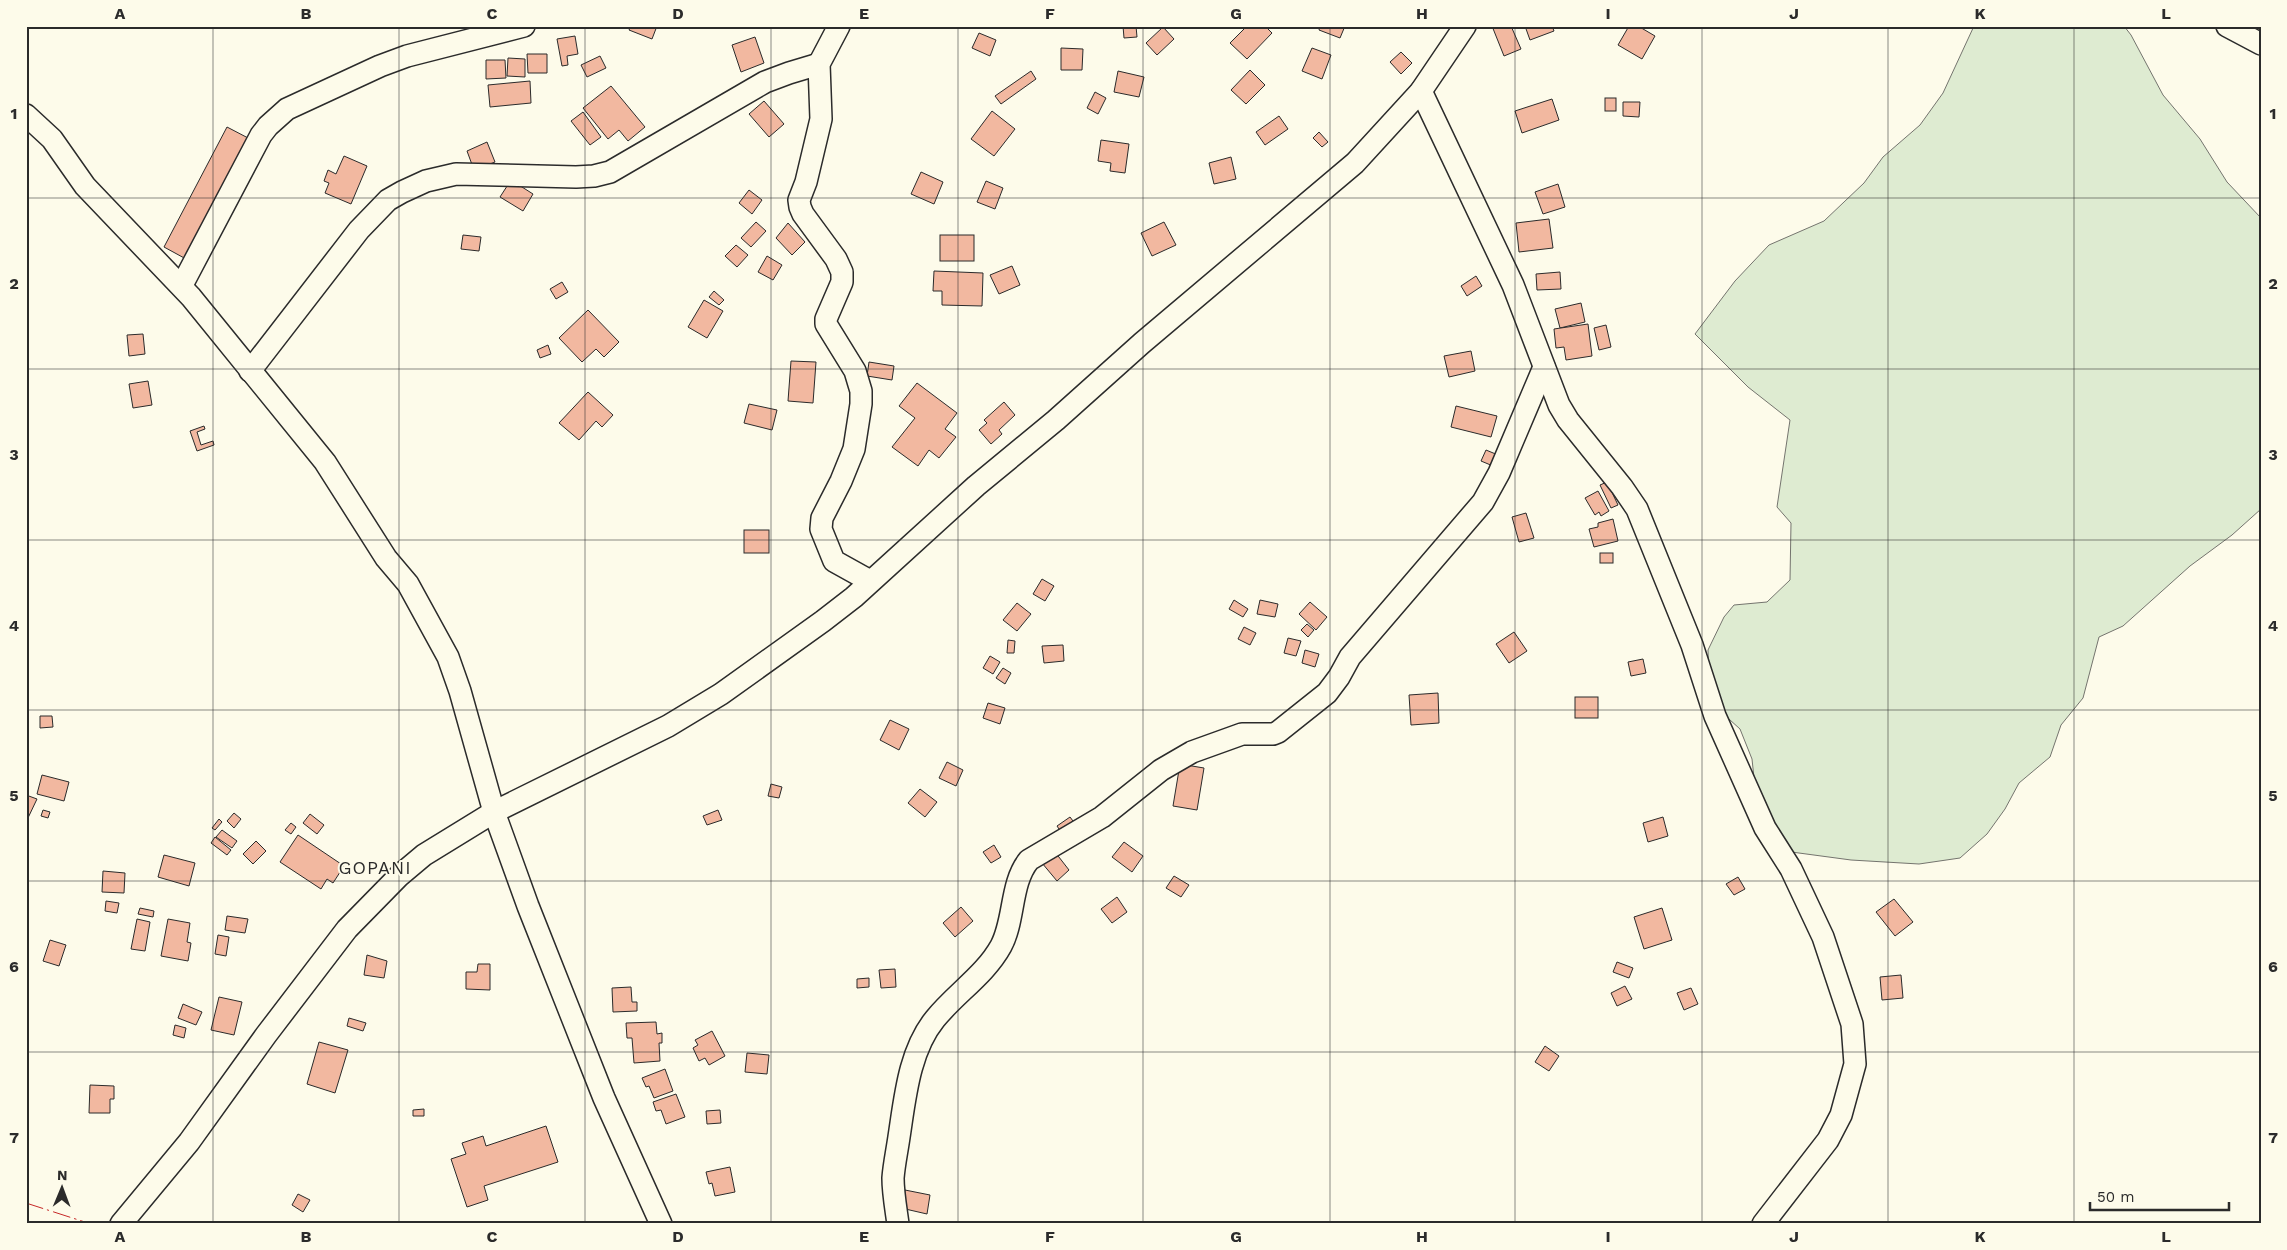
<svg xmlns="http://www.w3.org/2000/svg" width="2287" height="1250" font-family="'Work Sans',sans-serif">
<rect width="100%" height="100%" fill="#fdfbea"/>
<polygon fill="#deebd1" stroke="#74746e" points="1974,26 2124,26 2131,35 2163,95 2200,139 2227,182 2261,218 2261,509 2232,535 2190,566 2123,626 2099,637 2083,698 2061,725 2050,757 2019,783 2005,809 1987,834 1960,858 1919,864 1851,860 1784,851 1755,787 1752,759 1740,729 1719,710 1709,683 1708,650 1724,617 1734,605 1767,602 1790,580 1791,523 1777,507 1790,420 1748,387 1695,334 1735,281 1769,245 1824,221 1864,183 1883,157 1920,125 1943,93"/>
<g fill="#f2b8a0" stroke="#2b2b2b">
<polygon points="631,26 657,26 652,39 629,30"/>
<polygon points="1123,26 1136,26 1137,37 1124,38"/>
<polygon points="1247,26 1265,26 1272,33 1247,59 1230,43"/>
<polygon points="1320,26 1345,26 1340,38 1319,30"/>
<polygon points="1492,26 1511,26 1521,49 1504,56"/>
<polygon points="1525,26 1552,26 1554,31 1530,40"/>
<polygon points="1629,26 1638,26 1655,36 1642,59 1618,45"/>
<polygon points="1163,27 1174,39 1157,55 1146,43"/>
<polygon points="979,33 996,40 990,56 972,48"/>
<polygon points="575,36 578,54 567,56 568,65 562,66 557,39"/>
<polygon points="755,37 764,63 741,72 732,45"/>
<polygon points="1061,48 1083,49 1082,70 1061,70"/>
<polygon points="1312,48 1331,55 1322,79 1302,71"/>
<polygon points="1401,52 1412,63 1401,74 1390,62"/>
<polygon points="527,54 547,54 547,73 528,73"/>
<polygon points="600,56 606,68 587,77 581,65"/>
<polygon points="508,58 525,59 525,77 507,76"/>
<polygon points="486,60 505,60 506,78 486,79"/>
<polygon points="1250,70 1265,85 1246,104 1231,90"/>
<polygon points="1031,71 1036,79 1001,104 995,96"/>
<polygon points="1118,71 1144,77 1139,97 1114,92"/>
<polygon points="530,81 531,103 490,107 488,85"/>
<polygon points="611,86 645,127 628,141 619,130 608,139 583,108"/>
<polygon points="1095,92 1106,98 1098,114 1087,108"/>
<rect x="1605" y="98" width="11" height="13"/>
<polygon points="1552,99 1559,120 1522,133 1515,111"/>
<polygon points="764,101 784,124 769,137 749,114"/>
<polygon points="1623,102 1640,102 1639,117 1623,116"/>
<polygon points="992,111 1015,129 994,156 971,139"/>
<polygon points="583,112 601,137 590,145 571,121"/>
<polygon points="1279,116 1288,129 1265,145 1256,132"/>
<polygon points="227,127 250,139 186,259 164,247"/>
<polygon points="1319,132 1328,142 1322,147 1313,138"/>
<polygon points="1101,140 1129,144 1125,173 1110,171 1111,163 1098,161"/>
<polygon points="487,142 495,162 474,170 467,151"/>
<polygon points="344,156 367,166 351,204 325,193 329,183 324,181 328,170 336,174"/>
<polygon points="1231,157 1236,179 1214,184 1209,163"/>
<polygon points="921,172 943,182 934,204 911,194"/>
<polygon points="511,180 533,194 523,211 500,197"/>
<polygon points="986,181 1003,188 995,209 977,202"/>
<polygon points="1558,184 1565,207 1543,214 1535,192"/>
<polygon points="749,190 762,200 752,214 739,203"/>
<polygon points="1549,219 1553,248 1519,252 1516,223"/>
<polygon points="756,222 766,231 751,247 741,238"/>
<polygon points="1164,222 1176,245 1152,256 1141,233"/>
<polygon points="788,223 805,242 792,255 776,238"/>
<polygon points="463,235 481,237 479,251 461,249"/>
<rect x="940" y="235" width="34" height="26"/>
<polygon points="736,245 748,255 737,267 725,256"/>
<polygon points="767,256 782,265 773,280 758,272"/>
<polygon points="1012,266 1020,285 999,294 990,275"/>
<polygon points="934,271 983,273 982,306 942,305 942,291 933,291"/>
<polygon points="1560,272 1561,289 1537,290 1536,274"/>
<polygon points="1476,276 1482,286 1467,296 1461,286"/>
<polygon points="562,282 568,292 556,299 550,289"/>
<polygon points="714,291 724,300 719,305 709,297"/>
<polygon points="704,300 723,311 707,338 688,327"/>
<polygon points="1581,303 1585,322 1560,328 1555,309"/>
<polygon points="588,310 619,342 604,357 596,349 582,362 559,338"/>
<polygon points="1588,324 1592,356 1566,360 1564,347 1556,348 1554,329"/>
<polygon points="1606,325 1611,347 1599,350 1594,328"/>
<polygon points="143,334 145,354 129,356 127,335"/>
<polygon points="548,345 551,354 540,358 537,350"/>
<polygon points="1471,351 1475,371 1449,377 1444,356"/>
<polygon points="791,361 816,362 813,403 788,401"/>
<polygon points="869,362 894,366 892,380 867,376"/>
<polygon points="148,381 152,405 133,408 129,384"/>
<polygon points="917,383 957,413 945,429 956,437 939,458 929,450 918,466 892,447 915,418 899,406"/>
<polygon points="588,392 613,415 602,427 596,421 579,440 559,423"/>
<polygon points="1004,402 1015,415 999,430 1002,434 991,444 979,430 987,423 984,420"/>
<polygon points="749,404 777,410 772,430 744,423"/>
<polygon points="1456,406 1497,416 1491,437 1451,427"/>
<polygon points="204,426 205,429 197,432 201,445 213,441 214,445 197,451 190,431"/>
<polygon points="1486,450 1498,455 1493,466 1481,461"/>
<polygon points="1607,482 1618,505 1611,508 1600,485"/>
<polygon points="1598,491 1609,511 1601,516 1599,512 1595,515 1585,498"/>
<polygon points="1526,513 1534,538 1519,542 1512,517"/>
<polygon points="1613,519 1618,541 1594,547 1589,529 1598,527 1598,523"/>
<rect x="744" y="530" width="25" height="23"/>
<rect x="1600" y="553" width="13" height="10"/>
<polygon points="1042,579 1054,586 1045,601 1033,594"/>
<polygon points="1234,600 1248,609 1243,617 1229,609"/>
<polygon points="1260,600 1278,604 1275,617 1257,614"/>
<polygon points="1310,602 1327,617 1316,630 1299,614"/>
<polygon points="1017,603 1031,614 1017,631 1003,620"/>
<polygon points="1307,624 1314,630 1308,637 1301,630"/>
<polygon points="1244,627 1256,633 1250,645 1238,639"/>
<polygon points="1514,632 1527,651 1509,663 1496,644"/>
<polygon points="1288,638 1301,641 1296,656 1284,653"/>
<polygon points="1008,640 1015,641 1014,653 1007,653"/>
<polygon points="1063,645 1064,661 1044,663 1042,646"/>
<polygon points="1305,650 1319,654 1315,667 1302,663"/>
<polygon points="990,656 1000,662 993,674 983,668"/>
<polygon points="1643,659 1646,673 1631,676 1628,662"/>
<polygon points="1003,668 1011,673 1005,684 996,678"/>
<polygon points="1438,693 1439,723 1411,725 1409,695"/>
<rect x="1575" y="697" width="23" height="21"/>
<polygon points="988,703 1005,708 1000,724 983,718"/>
<polygon points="40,716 52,716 53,727 40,728"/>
<polygon points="890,720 909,729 899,750 880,740"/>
<polygon points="947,762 963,770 956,786 939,778"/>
<polygon points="1180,764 1204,768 1197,810 1173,806"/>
<polygon points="42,775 69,782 64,801 37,794"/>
<polygon points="771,784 782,787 779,798 768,796"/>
<polygon points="920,789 937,802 925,817 908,803"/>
<polygon points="26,795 37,799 27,820 26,820"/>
<polygon points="43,810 50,812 48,818 41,816"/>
<polygon points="718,810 722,820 707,825 703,816"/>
<polygon points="234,813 241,819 234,828 227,821"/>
<polygon points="310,814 324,825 317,834 303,823"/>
<polygon points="1070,817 1079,829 1065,838 1057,826"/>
<polygon points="1663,817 1668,836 1648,842 1643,823"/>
<polygon points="219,819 222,822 215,830 212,828"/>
<polygon points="291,823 296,827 291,834 285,830"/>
<polygon points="222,830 237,841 232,848 216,837"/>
<polygon points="298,835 344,866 333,883 327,879 321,889 280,862"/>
<polygon points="215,837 231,850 227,855 211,843"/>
<polygon points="256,841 266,851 253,864 243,854"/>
<polygon points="1124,842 1143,856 1132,872 1112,857"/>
<polygon points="994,845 1001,857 991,863 983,852"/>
<polygon points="1055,852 1069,870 1057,881 1042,863"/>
<polygon points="164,855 195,863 189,886 158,877"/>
<polygon points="103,871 125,873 124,893 102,892"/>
<polygon points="1174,876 1189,885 1181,897 1166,888"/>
<polygon points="1738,877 1745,889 1734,895 1726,884"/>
<polygon points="1117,897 1127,912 1112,923 1101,909"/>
<polygon points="1894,899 1913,922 1895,936 1876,912"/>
<polygon points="106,901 119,903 117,913 105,911"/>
<polygon points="961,907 973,921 955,937 943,923"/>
<polygon points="140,908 154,911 153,917 138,914"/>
<polygon points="1662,908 1672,940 1644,949 1634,917"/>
<polygon points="227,916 248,919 245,933 225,930"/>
<polygon points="137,919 150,922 145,951 131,949"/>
<polygon points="168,919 190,923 187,942 191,943 188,961 161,956"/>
<polygon points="218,935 229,937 226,956 215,954"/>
<polygon points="50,940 66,945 59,966 43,961"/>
<polygon points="367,955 387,961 384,978 364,975"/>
<polygon points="1617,962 1633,968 1629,978 1613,972"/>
<polygon points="478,964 490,964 490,990 466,989 466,972 477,972"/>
<polygon points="895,969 896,987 881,988 879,970"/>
<polygon points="1901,975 1903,998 1882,1000 1880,977"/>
<polygon points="869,978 869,987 857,988 857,979"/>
<polygon points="1625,986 1632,999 1617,1006 1611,993"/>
<polygon points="631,987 632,1002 637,1002 637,1011 613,1012 612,988"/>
<polygon points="1691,988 1698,1004 1684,1010 1677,993"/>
<polygon points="219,997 242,1002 234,1035 211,1030"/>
<polygon points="183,1004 202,1012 196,1025 178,1018"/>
<polygon points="349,1018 366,1023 363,1031 347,1026"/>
<polygon points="656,1022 657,1034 662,1033 662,1043 659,1043 660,1061 634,1063 632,1038 627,1038 626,1023"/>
<polygon points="175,1025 186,1028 184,1038 173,1035"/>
<polygon points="712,1031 725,1056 709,1065 705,1058 699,1061 693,1048 698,1045 695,1040"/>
<polygon points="319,1042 348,1050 335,1093 307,1084"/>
<polygon points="1545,1046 1559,1056 1549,1071 1535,1062"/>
<polygon points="747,1053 769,1055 767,1074 745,1072"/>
<polygon points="665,1069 673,1091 654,1098 649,1086 646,1087 642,1078"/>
<polygon points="90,1085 114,1086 114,1099 110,1099 110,1113 89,1113"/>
<polygon points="676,1094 685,1117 666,1124 661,1110 656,1111 653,1102"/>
<polygon points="424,1109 424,1116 413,1116 413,1110"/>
<polygon points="720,1110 721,1123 707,1124 706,1111"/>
<polygon points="546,1126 558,1162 484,1186 488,1200 467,1207 451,1159 466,1154 462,1143 483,1136 486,1146"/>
<polygon points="730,1167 735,1192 715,1196 712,1183 709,1184 706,1172"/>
<polygon points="905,1190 930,1195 927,1214 901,1208"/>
<polygon points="298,1194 310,1200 303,1212 292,1205"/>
</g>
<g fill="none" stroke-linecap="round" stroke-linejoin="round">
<g stroke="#2b2b2b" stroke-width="24">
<g id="minor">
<polyline points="839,26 819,64 821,119 806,182 799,200 800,207 803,214 836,259 842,272 842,282 826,319 826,324 855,371 861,391 861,404 854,449 841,481 822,518 821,529 834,561 870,581"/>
<polyline points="2227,26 2261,44"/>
<polyline points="1421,91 1513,285 1559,405 1568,420 1622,487 1637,509 1692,645 1715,716 1765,828 1791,869 1823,937 1852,1024 1855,1064 1841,1115 1828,1140 1763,1224"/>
<polyline points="26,115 52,139 85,186 191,297 325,462 386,558 408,584 448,657 460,691 494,812 528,906 604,1098 661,1224"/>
<polyline points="182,285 261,135 268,126 287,109 380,66 407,56 524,26"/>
<polyline points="250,371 359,230 388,200 402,192 426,181 456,174 576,177 594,176 610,172 765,82 789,73 819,64"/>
<polyline points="121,1224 189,1142 266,1035 347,929 399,876 424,855 494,812 668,726 721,694 823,621 854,597 976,486 1056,420 1142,343 1355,163 1421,91 1465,26"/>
<path d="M898,1224c-2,-15 -5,-31 -5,-46 1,-13 4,-27 6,-41 6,-39 10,-86 36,-118 21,-26 50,-44 66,-73 14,-26 9,-63 28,-86l73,-43 59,-47 31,-18 50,-18h31l5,-2 49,-39 12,-16 11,-20 133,-155 16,-29 45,-106"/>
</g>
</g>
<use href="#minor" stroke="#fdfbea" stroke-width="21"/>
<polyline stroke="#c62828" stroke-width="1" stroke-dasharray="18 4 2.5 4" stroke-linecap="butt" points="26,1203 91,1224"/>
</g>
<path fill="none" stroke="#2b2b2b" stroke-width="1" stroke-opacity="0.55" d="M213,26v1198M399,26v1198M585,26v1198M771,26v1198M958,26v1198M1143,26v1198M1330,26v1198M1515,26v1198M1702,26v1198M1888,26v1198M2074,26v1198M26,198h2235M26,369h2235M26,540h2235M26,710h2235M26,881h2235M26,1052h2235"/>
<g text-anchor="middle" stroke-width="4" stroke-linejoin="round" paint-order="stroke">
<g font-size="18" letter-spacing="1" fill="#2b2b2b" stroke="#fdfbea">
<text x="375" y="874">GOPANI</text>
</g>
</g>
<rect width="2287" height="1250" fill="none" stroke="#fdfbea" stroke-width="55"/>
<g transform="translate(62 1188) rotate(1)" stroke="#fdfbea" stroke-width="4" paint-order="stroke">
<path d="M0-4L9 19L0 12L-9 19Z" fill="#2b2b2b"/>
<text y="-8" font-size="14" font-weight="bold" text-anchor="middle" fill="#2b2b2b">N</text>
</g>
<path d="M2090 1202v8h139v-8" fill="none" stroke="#2b2b2b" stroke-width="2.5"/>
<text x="2097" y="1202" font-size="15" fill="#2b2b2b" stroke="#fdfbea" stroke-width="4" paint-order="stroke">50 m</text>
<rect x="28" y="28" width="2232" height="1194" fill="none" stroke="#2b2b2b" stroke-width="2"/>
<g font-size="16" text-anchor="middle" font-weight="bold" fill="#2b2b2b">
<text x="120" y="19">A</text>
<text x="306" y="19">B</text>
<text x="492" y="19">C</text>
<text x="678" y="19">D</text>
<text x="864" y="19">E</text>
<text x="1050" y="19">F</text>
<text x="1236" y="19">G</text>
<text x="1422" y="19">H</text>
<text x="1608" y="19">I</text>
<text x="1794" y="19">J</text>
<text x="1980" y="19">K</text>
<text x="2166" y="19">L</text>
<text x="14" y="119">1</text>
<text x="2273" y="119">1</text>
<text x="14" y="289">2</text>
<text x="2273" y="289">2</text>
<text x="14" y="460">3</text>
<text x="2273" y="460">3</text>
<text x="14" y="631">4</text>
<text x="2273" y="631">4</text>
<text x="14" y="801">5</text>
<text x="2273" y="801">5</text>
<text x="14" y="972">6</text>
<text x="2273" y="972">6</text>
<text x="14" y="1143">7</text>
<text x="2273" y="1143">7</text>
<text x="120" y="1242">A</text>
<text x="306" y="1242">B</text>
<text x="492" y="1242">C</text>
<text x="678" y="1242">D</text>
<text x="864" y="1242">E</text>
<text x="1050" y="1242">F</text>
<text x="1236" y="1242">G</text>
<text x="1422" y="1242">H</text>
<text x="1608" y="1242">I</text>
<text x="1794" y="1242">J</text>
<text x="1980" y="1242">K</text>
<text x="2166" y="1242">L</text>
</g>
</svg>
